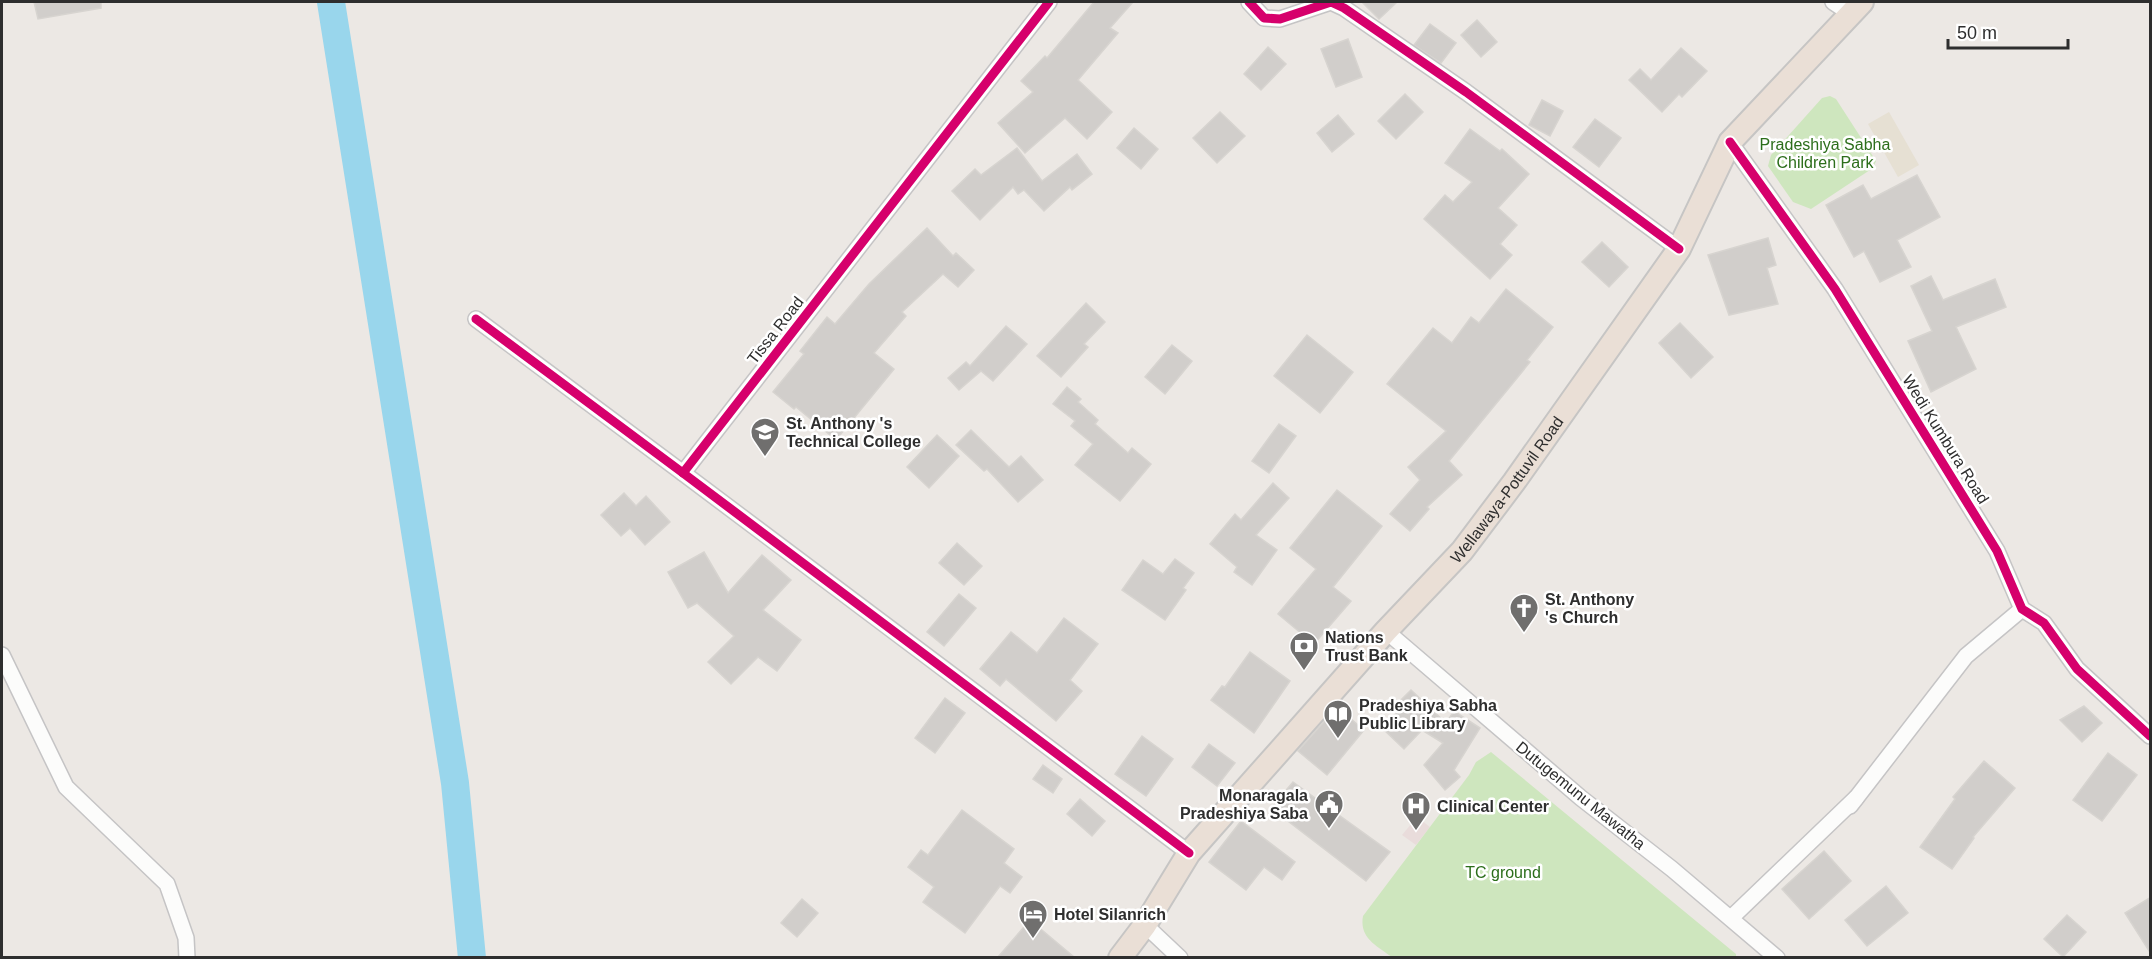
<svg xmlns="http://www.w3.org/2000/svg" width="2152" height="959" font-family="Helvetica,sans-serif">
<rect width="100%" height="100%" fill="#ece8e4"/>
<polygon fill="#e6e0d3" points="1889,112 1919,165 1898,177 1868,124"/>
<polygon fill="#e9dcdb" points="1417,817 1430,827 1416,845 1402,835"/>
<g fill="#cee6be">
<polygon points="1830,96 1836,99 1876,161 1873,168 1811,209 1793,202 1768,166 1771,155 1822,98"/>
<path d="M1491,752l245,202v3h-344c-15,-11 -33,-19 -29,-41l106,-141 7,-13z"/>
</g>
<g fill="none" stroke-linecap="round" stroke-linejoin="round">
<polyline stroke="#99d6ec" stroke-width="28" points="331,2 455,783 472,958"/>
</g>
<g fill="#d1cecb" stroke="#d7d4d0" stroke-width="1.5">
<polygon points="34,2 101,2 101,8 38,19"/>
<polygon points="1094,2 1133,2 1110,28 1118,33 1078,80 1112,112 1087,139 1065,118 1025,153 998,123 1033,92 1021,81 1045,56 1047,58"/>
<polygon points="1362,2 1397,2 1379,19"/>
<polygon points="1477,20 1497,42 1481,57 1461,35"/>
<polygon points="1430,24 1456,43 1441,63 1414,45"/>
<polygon points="1348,39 1362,77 1336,87 1321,49"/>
<polygon points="1268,47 1286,64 1261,90 1244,74"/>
<polygon points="1681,48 1707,71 1682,97 1679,94 1662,112 1629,80 1640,69 1651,80"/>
<polygon points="1405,94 1423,112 1396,139 1378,121"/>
<polygon points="1542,100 1563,111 1550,136 1529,125"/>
<polygon points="1220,112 1245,136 1217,163 1193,138"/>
<polygon points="1338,115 1354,134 1332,152 1317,133"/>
<polygon points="1595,119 1621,138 1599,167 1573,147"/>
<polygon points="1134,128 1158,149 1141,169 1117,148"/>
<polygon points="1470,129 1500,151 1502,149 1529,174 1498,208 1517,225 1500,244 1512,255 1490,279 1424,219 1445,195 1453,202 1472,182 1445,163"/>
<polygon points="1017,148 1042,181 1077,154 1092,174 1072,190 1070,187 1044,211 1024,190 1018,194 1013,187 980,220 952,191 975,169 981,175"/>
<polygon points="1917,175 1940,217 1897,240 1911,267 1880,282 1864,251 1854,257 1826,205 1863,185 1871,199"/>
<polygon points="927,228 953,256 956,253 974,270 958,287 943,274 902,312 906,316 874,353 894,369 836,440 796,407 794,409 773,392 804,354 800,351 827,317 835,324 869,284"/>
<polygon points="1768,238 1776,265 1767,268 1778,304 1729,315 1708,255"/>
<polygon points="1602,242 1628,267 1609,287 1582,262"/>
<polygon points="1931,276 1943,300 1995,279 2006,307 1956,327 1976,369 1931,392 1908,341 1932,331 1911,286"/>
<polygon points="1506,289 1553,327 1527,360 1530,362 1513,383 1449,461 1462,475 1427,507 1429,509 1410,531 1390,514 1420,480 1408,467 1446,431 1387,384 1433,328 1452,343 1471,317 1479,323"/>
<polygon points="1086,303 1105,322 1084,344 1088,347 1061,377 1037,356"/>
<polygon points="1680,323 1713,357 1691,378 1659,343"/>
<polygon points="1006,326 1027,344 993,381 981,371 959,390 948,378 966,362 970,366"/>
<polygon points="1307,335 1353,372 1320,413 1274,376"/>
<polygon points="1172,345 1192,361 1165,394 1145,377"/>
<polygon points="1067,387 1081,399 1078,402 1098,420 1095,424 1128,453 1132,448 1151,464 1120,501 1075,465 1093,444 1071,426 1075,421 1053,404"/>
<polygon points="1279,424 1296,436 1269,473 1252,461"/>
<polygon points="971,430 1009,467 1021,456 1043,480 1018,502 987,469 984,471 956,445"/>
<polygon points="937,435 959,456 929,488 907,467"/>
<polygon points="1273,483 1289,498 1256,535 1277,550 1252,585 1234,572 1237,567 1210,544 1235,514 1241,520"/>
<polygon points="1337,490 1382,526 1333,587 1351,601 1314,644 1278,614 1316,569 1290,548"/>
<polygon points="624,493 636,506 646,496 670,522 645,545 630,528 621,536 601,515"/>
<polygon points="957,543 982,566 964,585 939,563"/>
<polygon points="704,552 728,593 762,555 791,580 763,610 801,640 777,671 758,657 731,684 708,662 734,636 697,603 688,608 668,572"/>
<polygon points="1175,559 1194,573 1183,588 1186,590 1165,620 1122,590 1143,560 1163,574"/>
<polygon points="959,594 976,608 944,646 927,632"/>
<polygon points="1064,618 1098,644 1070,680 1082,691 1056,721 1006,679 1000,686 980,669 1011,632 1037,653"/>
<polygon points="1250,652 1290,681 1254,733 1211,700 1222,686 1225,687"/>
<polygon points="1411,690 1446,723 1454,711 1480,728 1454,770 1460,777 1445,790 1424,765 1443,743 1422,730 1404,749 1382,728 1404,706 1399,702"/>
<polygon points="945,698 965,713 935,753 915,738"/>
<polygon points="2084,706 2102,723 2082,742 2060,720"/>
<polygon points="1337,707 1364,730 1327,775 1298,751"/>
<polygon points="1142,736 1173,759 1146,796 1115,774"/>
<polygon points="1209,744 1235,763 1217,786 1192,767"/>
<polygon points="2108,753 2137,775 2102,821 2073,800"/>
<polygon points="1984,761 2015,788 1973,837 1974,838 1952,869 1920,847 1955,799 1953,797"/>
<polygon points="1043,765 1062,779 1053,793 1033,779"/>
<polygon points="1293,782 1390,852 1366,881 1271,808"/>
<polygon points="1080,799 1105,821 1092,836 1067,814"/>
<polygon points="962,810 1014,849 1004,863 1022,877 1010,893 1000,886 965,933 923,902 934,887 908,867 921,850 928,855"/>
<polygon points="1241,821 1295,862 1282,880 1264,867 1246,890 1209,862"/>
<polygon points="1824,851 1851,881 1809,919 1782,889"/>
<polygon points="1886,886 1908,913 1867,946 1845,920"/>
<polygon points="2151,897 2151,954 2125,913"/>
<polygon points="802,899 818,913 797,937 781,923"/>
<polygon points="2067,915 2086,932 2063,957 2044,939"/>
<polygon points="1030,920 1074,957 998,957"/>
</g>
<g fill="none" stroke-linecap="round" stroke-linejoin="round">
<g stroke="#c5c4c5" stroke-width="18">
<g id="minor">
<polyline points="1249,2 1264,18 1280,19 1331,2 1344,8 1466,92 1679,249"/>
<polyline points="1833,2 1851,14"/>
<polyline points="1730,142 1835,289 1997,551 2022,609 2044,623 2077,669 2150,736"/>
<polyline points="476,319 683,473 1049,2"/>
<polyline points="683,473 1189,853"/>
<polyline points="1386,631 1581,798 1672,869 1777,958"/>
<polyline points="2,655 66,787 167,884 186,938 187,958"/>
<polyline points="1850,806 1966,656 2022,609"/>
<polyline points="1731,918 1856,798"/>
<polyline points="1145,925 1180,958"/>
</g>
</g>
<g stroke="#c6c5c4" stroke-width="26">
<g id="highway">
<path id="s1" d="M1120,958l25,-33 44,-72 197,-222 76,-80 52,-69 165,-233 51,-107 132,-140"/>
</g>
</g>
<use href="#minor" stroke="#fcfcfb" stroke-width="15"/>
<use href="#highway" stroke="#eadfd6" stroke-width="22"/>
<g stroke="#fff" stroke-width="13">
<g id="cycleway">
<polyline points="1249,2 1264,18 1280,19 1331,2 1344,8 1466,92 1679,249"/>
<polyline points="1730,142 1835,289 1997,551 2022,609 2044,623 2077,669 2150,736"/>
<polyline points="476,319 683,473 1049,2"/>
<polyline points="683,473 1189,853"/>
</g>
</g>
<use href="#cycleway" stroke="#d6006c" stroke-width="9"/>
</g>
<defs>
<g id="university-pin" transform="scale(1.5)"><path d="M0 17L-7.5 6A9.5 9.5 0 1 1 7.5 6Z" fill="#706f6e" stroke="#fff"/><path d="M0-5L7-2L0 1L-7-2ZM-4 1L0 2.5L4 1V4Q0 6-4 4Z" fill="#fff"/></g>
<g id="church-pin" transform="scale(1.5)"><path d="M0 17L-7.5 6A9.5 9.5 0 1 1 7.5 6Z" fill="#706f6e" stroke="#fff"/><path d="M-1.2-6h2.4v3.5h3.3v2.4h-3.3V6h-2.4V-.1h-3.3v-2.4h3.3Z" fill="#fff"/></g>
<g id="bank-pin" transform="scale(1.5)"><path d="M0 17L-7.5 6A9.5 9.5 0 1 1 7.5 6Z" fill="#706f6e" stroke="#fff"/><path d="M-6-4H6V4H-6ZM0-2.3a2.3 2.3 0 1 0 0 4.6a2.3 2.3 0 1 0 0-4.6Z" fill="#fff"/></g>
<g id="library-pin" transform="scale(1.5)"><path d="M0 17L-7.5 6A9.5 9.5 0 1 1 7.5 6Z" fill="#706f6e" stroke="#fff"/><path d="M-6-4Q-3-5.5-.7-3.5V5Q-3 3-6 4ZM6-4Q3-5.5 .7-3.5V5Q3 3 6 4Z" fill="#fff"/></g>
<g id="civic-pin" transform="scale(1.5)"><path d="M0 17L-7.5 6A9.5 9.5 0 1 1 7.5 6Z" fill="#706f6e" stroke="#fff"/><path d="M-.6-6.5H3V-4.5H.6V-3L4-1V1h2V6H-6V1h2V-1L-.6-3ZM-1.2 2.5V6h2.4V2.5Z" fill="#fff"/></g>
<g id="hospital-pin" transform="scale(1.5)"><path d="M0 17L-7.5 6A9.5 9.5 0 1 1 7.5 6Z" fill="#706f6e" stroke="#fff"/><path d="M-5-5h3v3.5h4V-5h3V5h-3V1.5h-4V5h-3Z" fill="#fff"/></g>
<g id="hotel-pin" transform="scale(1.5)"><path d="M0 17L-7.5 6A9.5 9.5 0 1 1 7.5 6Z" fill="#706f6e" stroke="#fff"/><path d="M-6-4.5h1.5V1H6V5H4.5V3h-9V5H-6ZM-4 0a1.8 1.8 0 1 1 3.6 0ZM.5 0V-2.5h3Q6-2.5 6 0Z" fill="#fff"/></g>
</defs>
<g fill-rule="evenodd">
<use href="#university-pin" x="765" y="432"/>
<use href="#church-pin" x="1524" y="608"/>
<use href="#bank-pin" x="1304" y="646"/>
<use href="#library-pin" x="1338" y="714"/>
<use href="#civic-pin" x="1329" y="804"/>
<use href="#hospital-pin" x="1416" y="806"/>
<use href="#hotel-pin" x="1033" y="914"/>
</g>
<g text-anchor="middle" stroke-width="5" stroke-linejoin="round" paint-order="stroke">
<g font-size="16" fill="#2c6e1b" stroke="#fff">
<text x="1825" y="150">Pradeshiya Sabha<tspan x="1825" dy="18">Children Park</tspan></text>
<text x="1503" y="878">TC ground</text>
</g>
<g font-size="16" fill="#2e2e2e" stroke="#fff">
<text transform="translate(775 330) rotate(-52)" y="6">Tissa Road</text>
<text transform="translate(1946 439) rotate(58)" y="6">Wedi Kumbura Road</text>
<text dy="6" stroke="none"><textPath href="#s1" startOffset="609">Wellawaya-Pottuvil Road</textPath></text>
<text transform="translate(1581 795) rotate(39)" y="6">Dutugemunu Mawatha</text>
</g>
<g font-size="16" font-weight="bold" fill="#2e2e2e" stroke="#fff" text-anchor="start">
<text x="786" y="429">St. Anthony 's<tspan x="786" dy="18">Technical College</tspan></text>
<text x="1545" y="605">St. Anthony<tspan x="1545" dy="18">'s Church</tspan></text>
<text x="1325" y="643">Nations<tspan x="1325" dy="18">Trust Bank</tspan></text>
<text x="1359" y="711">Pradeshiya Sabha<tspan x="1359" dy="18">Public Library</tspan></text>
<text x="1308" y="801" text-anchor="end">Monaragala<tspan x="1308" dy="18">Pradeshiya Saba</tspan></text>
<text x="1437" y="812">Clinical Center</text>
<text x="1054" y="920">Hotel Silanrich</text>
</g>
</g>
<rect width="2152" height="959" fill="none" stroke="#2e2e2e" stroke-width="6"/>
<path d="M1948 39v9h120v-9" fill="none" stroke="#2e2e2e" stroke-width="3"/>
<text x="1957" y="39" font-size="18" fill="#2e2e2e" stroke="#ffffff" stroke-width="4.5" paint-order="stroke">50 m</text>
</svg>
